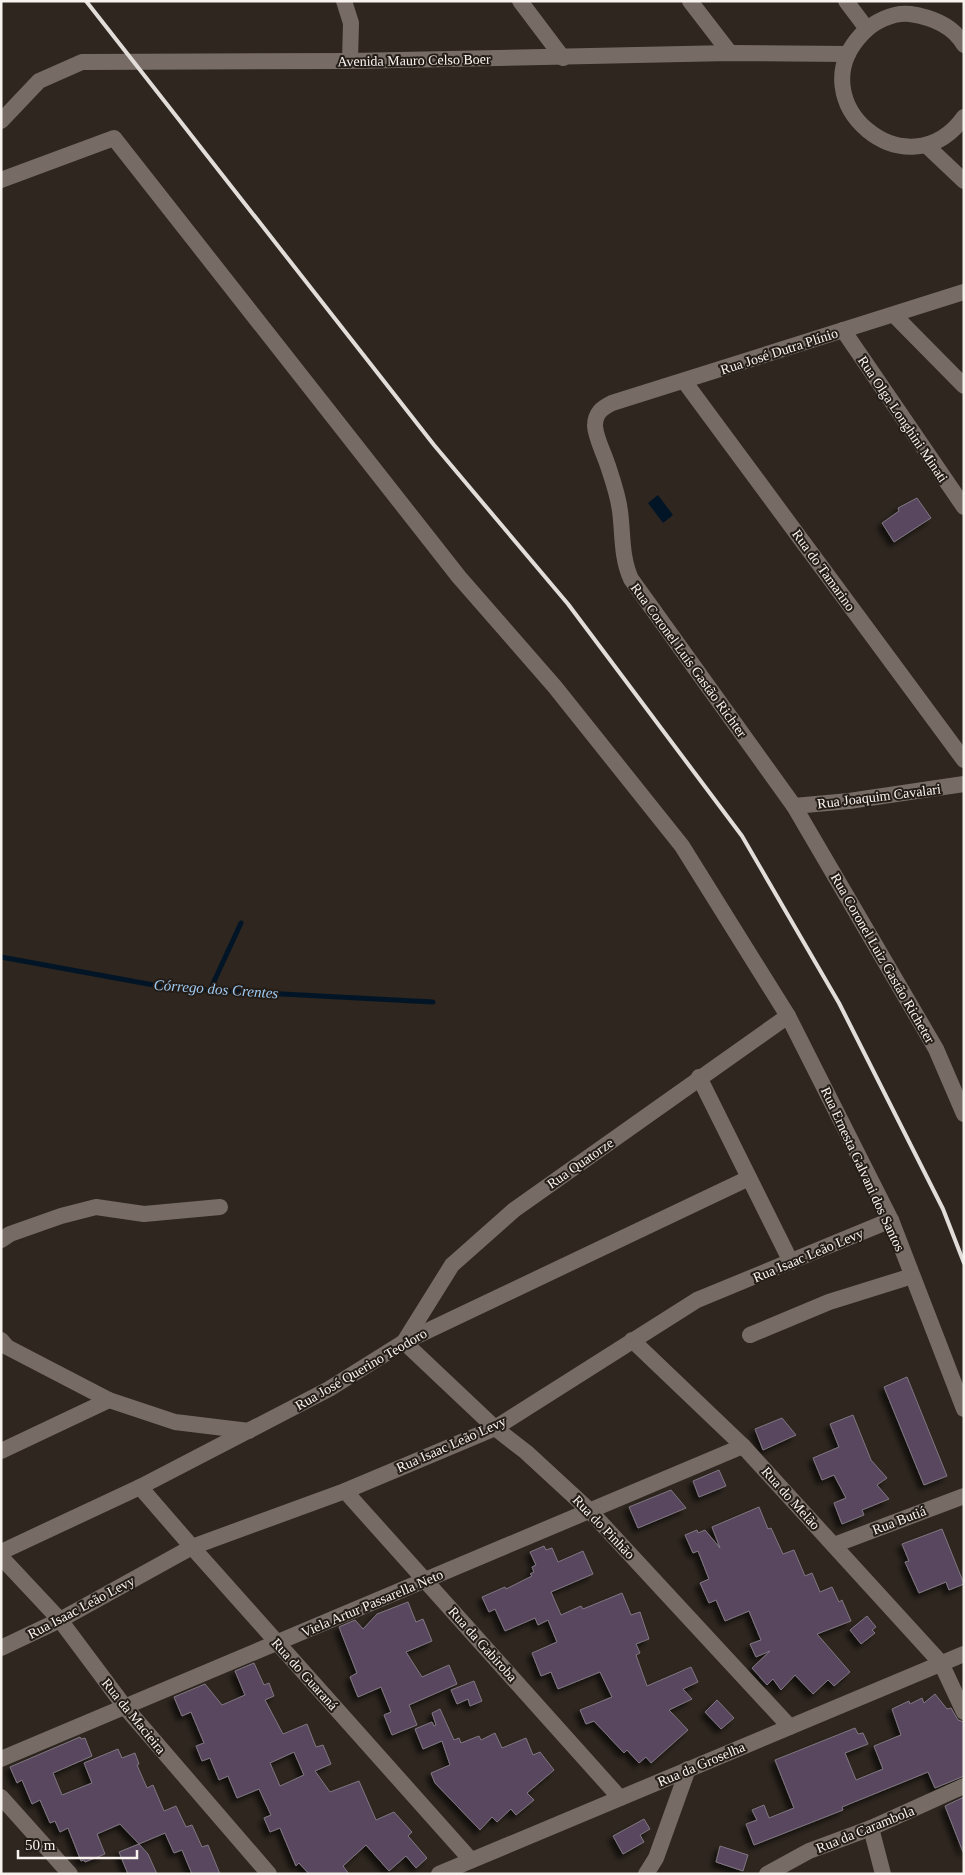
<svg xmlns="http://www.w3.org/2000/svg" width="965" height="1875" font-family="'Times New Roman',serif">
<defs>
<filter id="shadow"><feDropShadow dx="-4.5" dy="4.5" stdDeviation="2.5" flood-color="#0009"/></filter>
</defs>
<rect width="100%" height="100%" fill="#2e261f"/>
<polygon fill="#021526" points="658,495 673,515 663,523 648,503"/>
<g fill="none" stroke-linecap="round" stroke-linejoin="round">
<g stroke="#021526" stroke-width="5">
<polyline points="1,957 170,988 433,1002"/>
<polyline points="210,990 241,923"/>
</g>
</g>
<g fill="#59475e" stroke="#7f7781" fill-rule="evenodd" filter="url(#shadow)">
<polygon points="917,498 931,518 894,542 882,523 899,511 898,508"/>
<polygon points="907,1377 947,1476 924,1485 884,1387"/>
<polygon points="853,1415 871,1460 887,1478 877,1485 889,1499 862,1510 864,1515 842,1524 834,1503 846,1498 834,1475 822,1480 813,1458 839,1447 830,1424"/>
<polygon points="782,1418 796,1435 763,1450 755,1429"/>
<polygon points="719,1470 726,1486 699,1497 693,1481"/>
<polygon points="671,1490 686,1508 638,1528 629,1507"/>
<polygon points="759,1507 768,1529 771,1528 783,1554 794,1550 805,1576 812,1573 820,1592 832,1587 839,1602 842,1600 851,1621 817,1634 850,1672 834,1686 828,1680 813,1694 795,1675 781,1690 773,1679 767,1685 752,1668 770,1651 756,1657 750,1644 761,1640 749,1611 725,1621 716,1600 709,1603 700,1583 709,1579 698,1551 693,1553 685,1535 697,1530 698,1533 705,1530 720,1548 712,1527"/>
<polygon points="942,1529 964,1584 949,1590 946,1582 919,1593 905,1562 909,1561 902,1544"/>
<polygon points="544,1546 546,1550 552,1548 558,1562 583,1551 593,1574 551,1592 561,1615 581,1606 583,1609 622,1593 631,1615 640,1612 649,1639 636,1644 640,1653 636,1655 647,1686 691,1667 698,1682 683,1689 692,1699 669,1710 688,1730 651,1763 646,1757 639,1763 627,1750 624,1753 594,1721 586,1724 580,1710 612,1697 600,1672 558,1689 551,1672 541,1676 532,1653 557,1642 548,1620 538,1625 535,1618 505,1631 495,1609 489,1612 482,1597 505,1587 506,1589 532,1576 530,1574 534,1572 532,1567 536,1565 530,1552"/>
<polygon points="408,1602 416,1622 423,1619 432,1641 406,1652 422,1677 449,1665 457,1684 409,1705 417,1725 392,1735 384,1715 391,1712 381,1687 358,1697 350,1677 357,1673 339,1627 355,1620 363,1629 377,1614"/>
<polygon points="867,1616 876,1627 872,1630 875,1633 861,1644 850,1630"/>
<path d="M254,1663l10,22 5,-2 5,13 -9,4 18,34 24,-10 9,23 7,-2 8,19 -16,7 15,21 29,-11 17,39 18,-8 18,20 -4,4 19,22 -11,10 -10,-12 -17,15 -23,-26 -23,21 6,8h-40l-10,-11 -3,3 -16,-38 -10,4 -6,-14 7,-3 -12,-26 -22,9 -9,-22 -9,4 -9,-22 -8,3 -6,-15 8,-3 -13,-31 -9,4 -8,-19 31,-13 17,21 23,-10 -10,-24zM294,1752l10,23 -24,11 -10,-23z"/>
<polygon points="474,1681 482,1701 470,1706 468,1699 457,1704 451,1690"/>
<polygon points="935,1694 947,1709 951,1708 958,1720 964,1722 964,1776 935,1788 928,1772 842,1807 843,1810 754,1845 746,1824 757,1820 752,1810 764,1805 769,1818 794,1808 775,1760 855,1728 858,1734 863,1733 868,1744 845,1753 856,1780 883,1769 874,1746 901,1735 892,1709 909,1701 910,1704 922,1698 924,1703"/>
<polygon points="717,1700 734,1718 721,1729 705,1712"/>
<polygon points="440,1709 454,1740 459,1738 461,1743 479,1736 481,1740 495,1733 502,1748 526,1738 533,1755 540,1752 554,1770 527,1793 534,1800 516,1815 511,1809 497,1822 492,1817 480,1830 435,1783 431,1773 450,1765 442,1741 423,1749 415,1729 432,1722 434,1726 436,1725 432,1713"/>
<polygon points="80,1737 81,1739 85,1738 92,1756 53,1773 62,1795 92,1783 84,1763 118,1749 122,1758 135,1753 139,1764 137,1765 147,1788 153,1785 164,1811 176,1806 186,1827 192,1825 202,1847 208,1845 220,1874 192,1874 182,1850 174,1853 165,1833 139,1844 120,1824 97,1834 105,1854 85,1862 84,1860 81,1861 68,1828 60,1832 55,1821 50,1823 40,1800 32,1804 22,1780 17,1783 10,1767"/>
<polygon points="964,1797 964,1852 963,1852 945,1806"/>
<polygon points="644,1819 650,1829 640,1835 644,1842 623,1854 613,1836"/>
<polygon points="139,1844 148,1854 157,1874 128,1874 119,1852"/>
<polygon points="720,1846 748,1855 743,1871 716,1862"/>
</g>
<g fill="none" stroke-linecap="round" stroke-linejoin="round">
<g stroke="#766c65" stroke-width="16">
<polyline points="344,1 351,23 350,61"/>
<polyline points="520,1 563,58"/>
<polyline points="690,1 730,53"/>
<polyline points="846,1 867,29"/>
<path d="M964,45c-11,-20 -34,-28 -54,-31 -17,-2 -37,8 -48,20 -65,68 46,161 102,83"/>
<polyline points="1,121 39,81 82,62 350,61 730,53 848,54"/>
<polyline points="926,145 964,181"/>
<polyline points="1,180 114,138 459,577 555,687 682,846 788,1016 891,1220 964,1409"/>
<path d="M964,292l-352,111c-10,5 -17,10 -17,23 1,13 9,27 13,40 5,15 10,29 12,45 3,22 1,46 11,68l163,227 142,243 28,65"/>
<polyline points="894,315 964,386"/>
<polyline points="843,330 964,507"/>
<polyline points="684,381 964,760"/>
<polyline points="794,806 849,801 964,784"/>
<polyline points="788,1016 514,1210 452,1265 404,1342 495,1428 526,1452 590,1511 790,1727"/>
<polyline points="699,1077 791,1262"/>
<polyline points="1,1240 10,1234 61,1216 96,1207 144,1214 220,1207"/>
<polyline points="750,1335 829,1302 912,1276"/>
<polyline points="1,1340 7,1347 109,1400 175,1422 249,1431"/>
<polyline points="632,1340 743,1446 941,1663 964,1712"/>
<polyline points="1,1451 109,1400"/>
<polyline points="140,1487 192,1547 471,1860"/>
<polyline points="345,1491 620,1798"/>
<polyline points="834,1545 964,1496"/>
<polyline points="1,1552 140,1487 329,1389 404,1342 749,1178"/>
<polyline points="1,1557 60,1620 125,1707 269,1874"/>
<polyline points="1,1648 60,1620 192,1547 345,1491 495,1428 697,1300 891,1220"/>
<polyline points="1,1759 743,1446"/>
<polyline points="1,1797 70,1874"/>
<polyline points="871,1828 883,1874"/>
<polyline points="439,1874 964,1654"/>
<polyline points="646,1874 656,1858 688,1769"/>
<polyline points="767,1874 809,1851 871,1828 964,1786"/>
</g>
<polyline stroke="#e3ddd9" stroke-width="4" points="86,1 434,445 568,604 742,836 839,1003 943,1209 964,1263"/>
</g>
<g text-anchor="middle" stroke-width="4" stroke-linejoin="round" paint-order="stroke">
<g font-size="14" fill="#f9f3ef" stroke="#241c16">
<text transform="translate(414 60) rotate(-1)" y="5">Avenida Mauro Celso Boer</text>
<text transform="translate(779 351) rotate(-18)" y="5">Rua José Dutra Plínio</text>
<text transform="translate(903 419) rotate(56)" y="5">Rua Olga Longhini Minati</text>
<text transform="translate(824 570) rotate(54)" y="5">Rua do Tamarino</text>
<text transform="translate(689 660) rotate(54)" y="5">Rua Coronel Luís Gastão Richter</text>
<text transform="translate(879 796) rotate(-7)" y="5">Rua Joaquim Cavalari</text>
<text transform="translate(883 958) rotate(60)" y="5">Rua Coronel Luiz Gastão Richeter</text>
<text transform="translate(580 1163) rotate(-35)" y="5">Rua Quatorze</text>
<text transform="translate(863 1169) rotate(65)" y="5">Rua Ernesta Galvani dos Santos</text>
<text transform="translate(808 1255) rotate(-23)" y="5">Rua Isaac Leão Levy</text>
<text transform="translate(361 1369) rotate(-30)" y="5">Rua José Querino Teodoro</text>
<text transform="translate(451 1444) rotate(-24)" y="5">Rua Isaac Leão Levy</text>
<text transform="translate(791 1498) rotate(48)" y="5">Rua do Melão</text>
<text transform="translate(899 1520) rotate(-21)" y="5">Rua Butiá</text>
<text transform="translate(604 1527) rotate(46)" y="5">Rua do Pinhão</text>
<text transform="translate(372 1603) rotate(-23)" y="5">Viela Artur Passarella Neto</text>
<text transform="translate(81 1607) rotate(-28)" y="5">Rua Isaac Leão Levy</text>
<text transform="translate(483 1644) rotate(48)" y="5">Rua da Gabiroba</text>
<text transform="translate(305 1674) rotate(48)" y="5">Rua do Guaraná</text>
<text transform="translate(134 1716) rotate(51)" y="5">Rua da Macieira</text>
<text transform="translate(701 1764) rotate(-23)" y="5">Rua da Groselha</text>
<text transform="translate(865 1829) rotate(-22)" y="5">Rua da Carambola</text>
</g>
<g font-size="15" font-style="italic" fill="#9ecaf2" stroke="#241c16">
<text transform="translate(216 989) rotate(4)" y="5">Córrego dos Crentes</text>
</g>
</g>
<rect width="965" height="1875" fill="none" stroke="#f9f3ef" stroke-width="5"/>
<path d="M18 1850v8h119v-8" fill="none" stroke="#f9f3ef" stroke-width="2.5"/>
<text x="25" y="1850" font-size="15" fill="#f9f3ef" stroke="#241c16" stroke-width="4" paint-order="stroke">50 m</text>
</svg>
